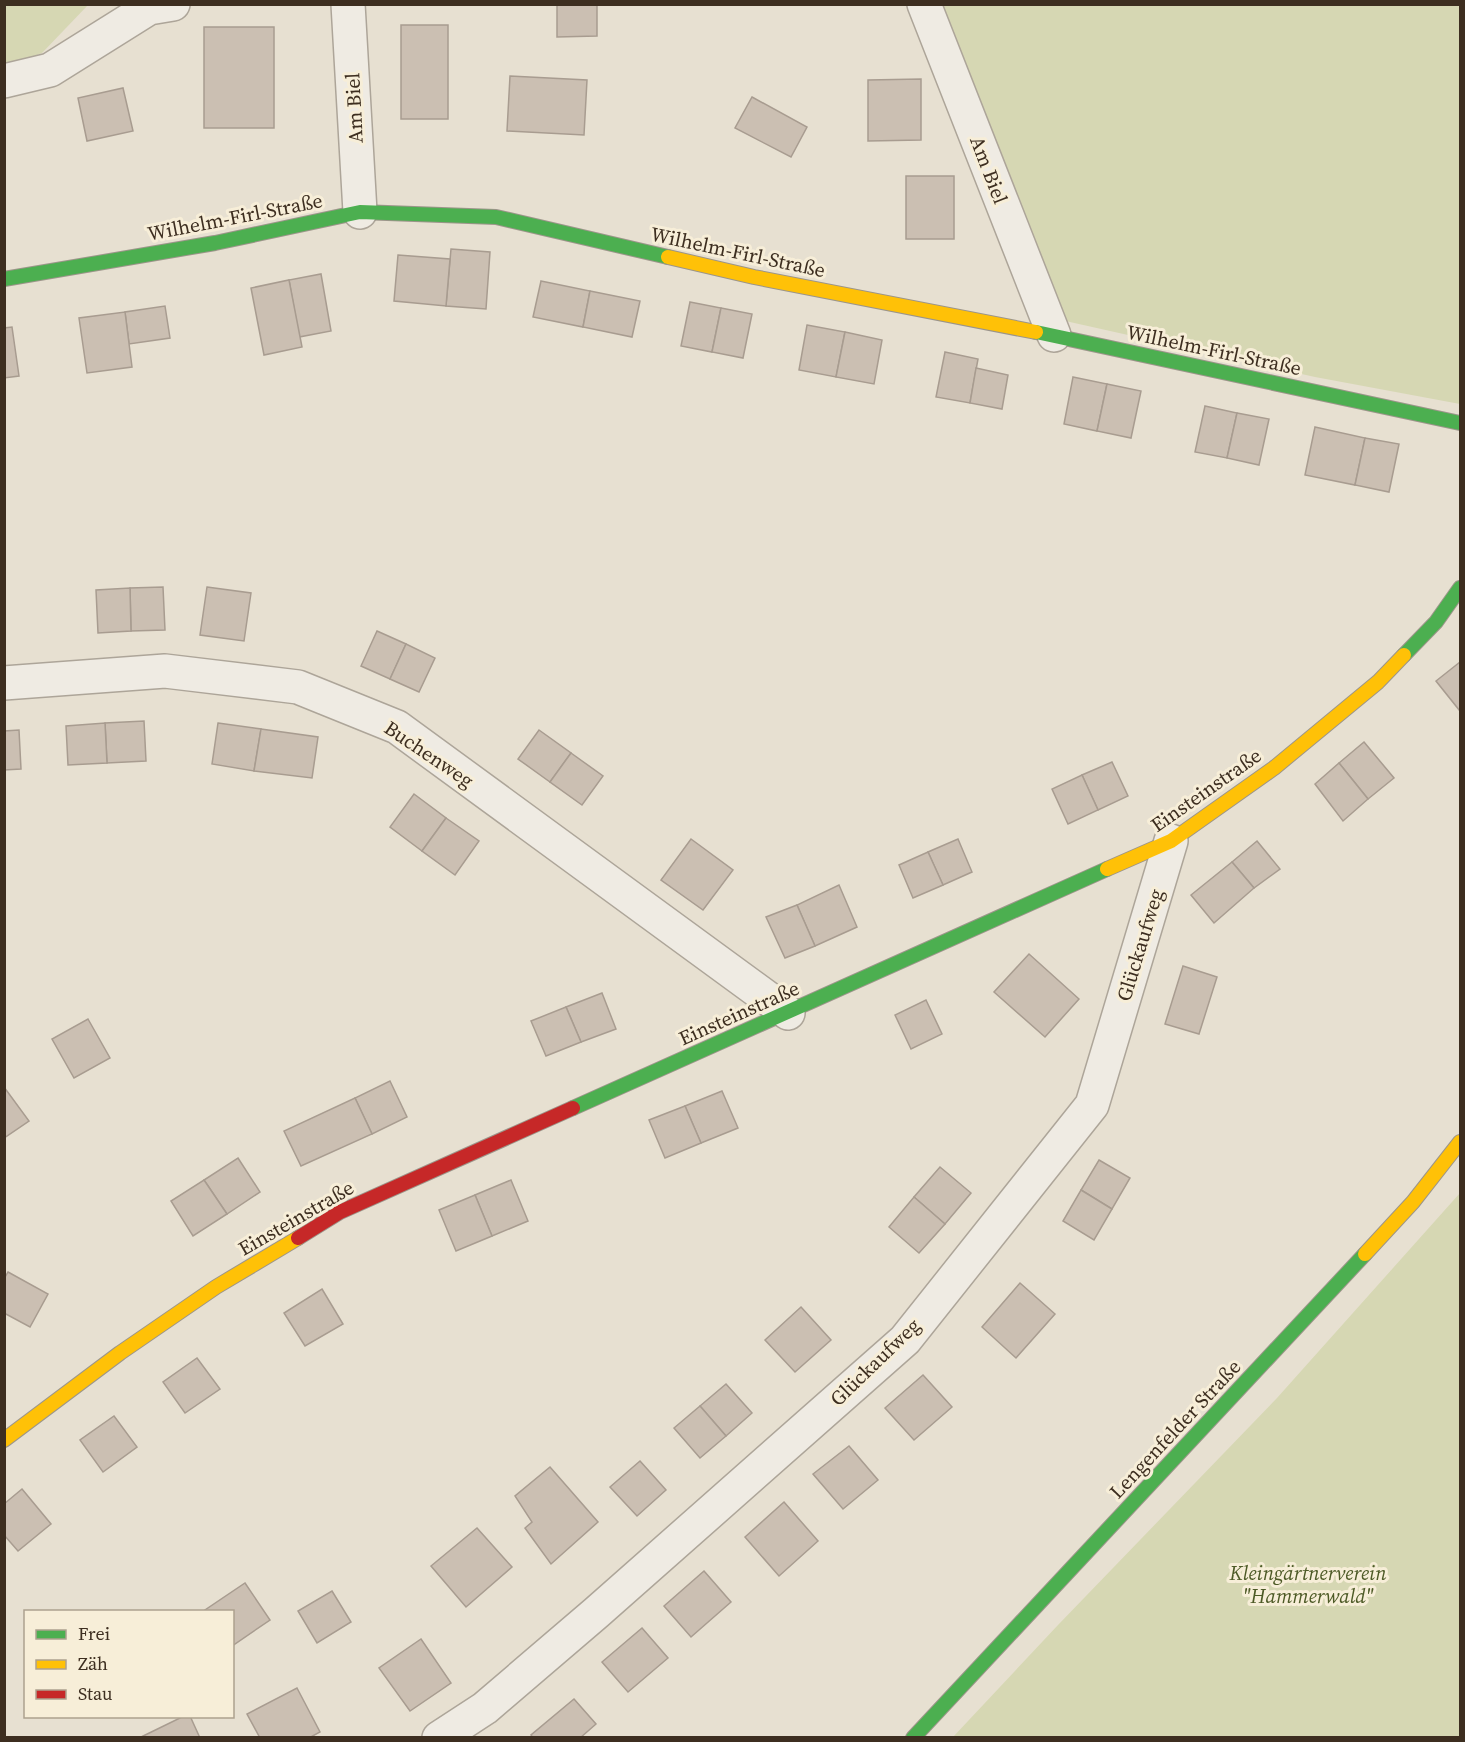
<svg xmlns="http://www.w3.org/2000/svg" width="1465" height="1742" font-family="'Source Serif 4',serif">
<rect width="100%" height="100%" fill="#e7e0d1"/>
<g fill="#d6d7b3">
<polygon points="5,5 88,5 42,53 5,68"/>
<polygon points="937,5 1460,5 1460,404 1315,377 1061,320"/>
<polygon points="1460,1193 1460,1737 953,1737 1058,1625 1277,1398"/>
</g>
<g fill="#cbbfb2" stroke="#a89c90" stroke-width="1.5">
<polygon points="557,4 597,4 597,36 557,37"/>
<rect x="401" y="25" width="47" height="94"/>
<rect x="204" y="27" width="70" height="101"/>
<polygon points="510,76 587,80 584,135 507,131"/>
<polygon points="921,79 921,140 868,141 868,80"/>
<polygon points="123,88 133,131 87,141 78,98"/>
<polygon points="752,97 807,127 791,157 735,128"/>
<rect x="906" y="176" width="48" height="63"/>
<polygon points="451,249 490,252 486,309 446,306"/>
<polygon points="398,255 450,259 446,306 394,301"/>
<polygon points="321,274 331,331 299,337 289,280"/>
<polygon points="289,280 302,347 264,355 251,288"/>
<polygon points="541,281 590,291 583,327 533,317"/>
<polygon points="590,291 640,301 632,337 583,327"/>
<polygon points="690,302 721,308 712,352 681,346"/>
<polygon points="165,306 170,338 129,344 125,312"/>
<polygon points="721,308 752,314 743,358 712,352"/>
<polygon points="125,312 132,367 87,373 79,318"/>
<polygon points="807,325 845,332 836,377 799,370"/>
<polygon points="12,327 19,376 4,378 4,328"/>
<polygon points="845,332 882,340 874,384 836,377"/>
<polygon points="945,352 978,359 970,403 936,397"/>
<polygon points="976,368 1008,375 1002,409 970,403"/>
<polygon points="1073,377 1107,384 1097,431 1064,424"/>
<polygon points="1107,384 1141,391 1131,438 1097,431"/>
<polygon points="1205,406 1237,413 1227,458 1195,452"/>
<polygon points="1237,413 1269,419 1259,465 1227,458"/>
<polygon points="1315,427 1365,438 1355,485 1305,475"/>
<polygon points="1365,438 1399,444 1389,492 1355,485"/>
<polygon points="163,587 165,630 131,631 130,588"/>
<polygon points="207,587 251,593 244,641 200,635"/>
<polygon points="130,588 131,631 98,633 96,590"/>
<polygon points="377,631 406,644 390,679 361,666"/>
<polygon points="406,644 435,658 419,692 390,679"/>
<polygon points="1460,662 1460,711 1436,681"/>
<polygon points="144,721 146,761 107,763 105,723"/>
<polygon points="105,723 107,763 68,765 66,726"/>
<polygon points="218,723 261,729 254,771 212,764"/>
<polygon points="261,729 318,737 312,778 254,771"/>
<polygon points="19,730 21,769 4,770 4,731"/>
<polygon points="539,730 571,753 550,782 518,759"/>
<polygon points="1364,742 1394,778 1368,799 1339,763"/>
<polygon points="571,753 603,776 582,805 550,782"/>
<polygon points="1112,762 1128,796 1098,810 1082,775"/>
<polygon points="1339,763 1368,799 1343,821 1315,784"/>
<polygon points="1082,775 1098,810 1068,824 1052,789"/>
<polygon points="414,794 446,818 422,851 390,827"/>
<polygon points="446,818 479,841 455,875 422,851"/>
<polygon points="691,839 733,870 703,910 661,880"/>
<polygon points="958,839 972,872 943,885 928,852"/>
<polygon points="1257,841 1280,869 1254,888 1232,862"/>
<polygon points="928,852 943,885 913,898 899,865"/>
<polygon points="1232,862 1254,888 1214,923 1191,895"/>
<polygon points="839,885 857,927 815,946 797,905"/>
<polygon points="797,905 815,946 785,958 766,917"/>
<polygon points="1029,954 1079,999 1045,1037 994,992"/>
<polygon points="1183,966 1217,977 1199,1034 1165,1024"/>
<polygon points="602,993 616,1029 581,1042 566,1007"/>
<polygon points="926,1000 942,1034 911,1049 895,1015"/>
<polygon points="566,1007 581,1042 546,1056 531,1021"/>
<polygon points="88,1019 110,1058 74,1078 52,1039"/>
<polygon points="390,1081 407,1117 372,1134 355,1098"/>
<polygon points="4,1087 29,1121 4,1138"/>
<polygon points="722,1091 738,1128 701,1143 685,1106"/>
<polygon points="355,1098 372,1134 301,1166 284,1131"/>
<polygon points="685,1106 701,1143 665,1158 649,1120"/>
<polygon points="238,1158 260,1192 227,1214 204,1180"/>
<polygon points="1099,1160 1130,1178 1112,1209 1081,1190"/>
<polygon points="940,1167 971,1193 945,1224 914,1197"/>
<polygon points="204,1180 227,1214 193,1236 171,1201"/>
<polygon points="511,1180 528,1221 492,1236 475,1195"/>
<polygon points="1081,1190 1112,1209 1094,1240 1063,1221"/>
<polygon points="475,1195 492,1236 456,1251 439,1210"/>
<polygon points="914,1197 945,1224 919,1253 889,1227"/>
<polygon points="8,1272 48,1294 30,1327 4,1313 4,1279"/>
<polygon points="1020,1283 1055,1314 1016,1358 982,1327"/>
<polygon points="322,1289 343,1324 305,1346 284,1313"/>
<polygon points="801,1307 831,1340 795,1372 765,1340"/>
<polygon points="197,1358 220,1389 185,1413 163,1382"/>
<polygon points="923,1375 952,1407 914,1440 885,1408"/>
<polygon points="726,1384 752,1413 726,1436 700,1406"/>
<polygon points="700,1406 726,1436 700,1458 674,1428"/>
<polygon points="114,1416 137,1447 103,1472 80,1440"/>
<polygon points="849,1446 878,1480 843,1509 813,1474"/>
<polygon points="640,1461 666,1490 637,1516 610,1487"/>
<polygon points="550,1467 598,1522 551,1564 525,1528 532,1522 515,1496"/>
<polygon points="22,1489 51,1524 18,1551 4,1535 4,1504"/>
<polygon points="784,1502 818,1541 779,1576 745,1537"/>
<polygon points="477,1528 512,1567 466,1607 431,1566"/>
<polygon points="704,1571 731,1602 691,1637 664,1606"/>
<polygon points="245,1583 270,1620 232,1646 232,1612 202,1612"/>
<polygon points="332,1591 351,1622 317,1643 298,1611"/>
<polygon points="642,1628 668,1658 628,1692 602,1662"/>
<polygon points="421,1639 451,1683 410,1711 379,1668"/>
<polygon points="297,1688 320,1732 309,1738 260,1738 247,1714"/>
<polygon points="574,1699 596,1724 580,1738 533,1738 531,1735"/>
<polygon points="184,1716 190,1716 200,1738 139,1738"/>
</g>
<g fill="none" stroke-linecap="round" stroke-linejoin="round">
<g stroke="#ada599" stroke-width="36">
<g id="street">
<polyline points="348,4 360,212"/>
<polyline points="924,4 1054,335"/>
<polyline points="4,81 50,70 149,8 173,4"/>
<polyline points="4,683 165,671 298,687 397,727 788,1013"/>
<polyline points="439,1738 485,1708 596,1613 905,1340 1092,1105 1171,841"/>
</g>
</g>
<g stroke="#9c958a" stroke-width="16">
<g id="fast">
<polyline points="4,279 215,243 360,212 496,217 668,257"/>
<polyline points="1036,332 1460,423"/>
<polyline points="1404,655 1436,622 1460,588"/>
<polyline points="573,1108 1107,869"/>
<polyline points="913,1738 1365,1254"/>
</g>
</g>
<g stroke="#9c958a" stroke-width="16">
<g id="slow">
<polyline points="668,257 754,277 1036,332"/>
<polyline points="1107,869 1171,841 1274,768 1378,682 1404,655"/>
<polyline points="1365,1254 1413,1202 1460,1142"/>
<polyline points="4,1440 120,1353 216,1287 298,1238"/>
</g>
</g>
<g stroke="#9c958a" stroke-width="16">
<polyline id="jam" points="298,1238 340,1212 573,1108"/>
</g>
<use href="#street" stroke="#efebe3" stroke-width="33"/>
<use href="#fast" stroke="#4caf50" stroke-width="14"/>
<use href="#slow" stroke="#ffc107" stroke-width="14"/>
<use href="#jam" stroke="#c62828" stroke-width="14"/>
</g>
<g text-anchor="middle" stroke-width="6" stroke-linejoin="round" paint-order="stroke">
<g font-size="20" fill="#3d2e20" stroke="#f7eed8">
<text transform="translate(354 108) rotate(-93)" y="7">Am Biel</text>
<text transform="translate(989 170) rotate(69)" y="7">Am Biel</text>
<text transform="translate(235 217) rotate(-11)" y="7">Wilhelm-Firl-Straße</text>
<text transform="translate(738 252) rotate(12)" y="7">Wilhelm-Firl-Straße</text>
<text transform="translate(1214 350) rotate(12)" y="7">Wilhelm-Firl-Straße</text>
<text transform="translate(429 754) rotate(34)" y="7">Buchenweg</text>
<text transform="translate(1206 790) rotate(-35)" y="7">Einsteinstraße</text>
<text transform="translate(1140 945) rotate(-73)" y="7">Glückaufweg</text>
<text transform="translate(739 1013) rotate(-24)" y="7">Einsteinstraße</text>
<text transform="translate(296 1218) rotate(-30)" y="7">Einsteinstraße</text>
<text transform="translate(875 1362) rotate(-44)" y="7">Glückaufweg</text>
<text transform="translate(1175 1429) rotate(-47)" y="7">Lengenfelder Straße</text>
</g>
<g font-size="20" font-style="italic" fill="#4d5a26" stroke="#f7eed8">
<text x="1308" y="1580">Kleingärtnerverein<tspan x="1308" dy="23">"Hammerwald"</tspan></text>
</g>
</g>
<rect width="1465" height="1742" fill="none" stroke="#3d2e20" stroke-width="12"/>
<rect x="24" y="1610" width="210" height="108" fill="#f7eed8" stroke="#ada18e" stroke-width="1.5"/>
<rect x="36" y="1630" width="30" height="9" fill="#4caf50" stroke="#ada18e" stroke-width="1.5"/>
<text x="78" y="1640" font-size="18" fill="#3d2e20">Frei</text>
<rect x="36" y="1660" width="30" height="9" fill="#ffc107" stroke="#ada18e" stroke-width="1.5"/>
<text x="78" y="1670" font-size="18" fill="#3d2e20">Zäh</text>
<rect x="36" y="1690" width="30" height="9" fill="#c62828" stroke="#ada18e" stroke-width="1.5"/>
<text x="78" y="1700" font-size="18" fill="#3d2e20">Stau</text>
</svg>
